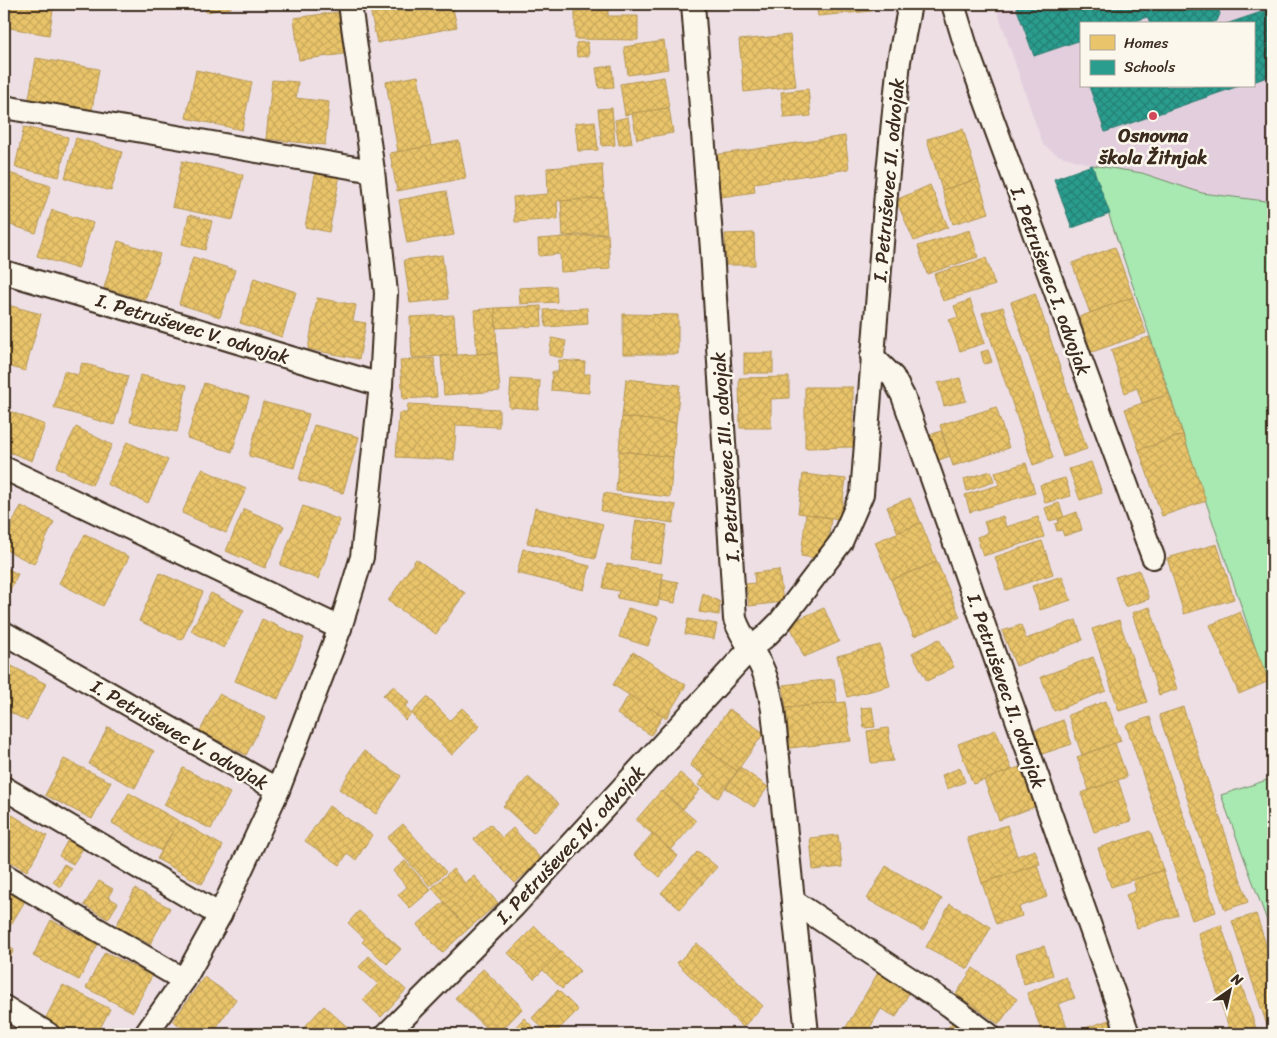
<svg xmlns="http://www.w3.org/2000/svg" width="1277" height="1038" font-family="Sriracha,sans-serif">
<defs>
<pattern id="homes-cross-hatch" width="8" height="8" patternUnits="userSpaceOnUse" patternTransform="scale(1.25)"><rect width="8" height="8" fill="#e9c46a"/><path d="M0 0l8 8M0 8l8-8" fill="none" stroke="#c9a95b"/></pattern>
<pattern id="schools-cross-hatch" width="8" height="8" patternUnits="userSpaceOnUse" patternTransform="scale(1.25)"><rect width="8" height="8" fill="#2a9d8f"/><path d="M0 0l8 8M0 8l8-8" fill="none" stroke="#258074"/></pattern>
</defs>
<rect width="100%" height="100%" fill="#eddfe4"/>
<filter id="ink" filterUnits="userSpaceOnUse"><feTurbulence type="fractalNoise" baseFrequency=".02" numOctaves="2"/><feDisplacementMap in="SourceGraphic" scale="10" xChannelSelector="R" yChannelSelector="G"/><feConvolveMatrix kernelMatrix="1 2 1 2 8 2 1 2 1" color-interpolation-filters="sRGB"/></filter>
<g filter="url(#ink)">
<path fill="#e3cede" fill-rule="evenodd" d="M995,4h278v198l-71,-9 -60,-20 -50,-8 -34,-10 -15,-10zM1081,24h172v62h-172z"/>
<g fill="#a8e8b1" stroke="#728968">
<polygon points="1092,165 1142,173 1202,193 1273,202 1273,700"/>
<polygon points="1273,778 1273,937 1221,795"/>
</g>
<g fill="url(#homes-cross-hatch)" stroke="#b59653">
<polygon points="8,4 54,4 49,35 4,27"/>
<polygon points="205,4 230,4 231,8 206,12"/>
<polygon points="369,4 452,4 457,27 377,43"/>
<polygon points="575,4 608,4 608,16 638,16 638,40 575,39"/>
<polygon points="627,4 655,4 627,7"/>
<polygon points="816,4 871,4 872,11 818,16"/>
<polygon points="338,12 344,54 299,60 294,18"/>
<polygon points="790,35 796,86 744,92 739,40"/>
<polygon points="664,41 668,69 628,75 624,47"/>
<polygon points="588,42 589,56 577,57 576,43"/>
<polygon points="36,58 99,69 91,115 28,104"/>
<polygon points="612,66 614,87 599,88 596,68"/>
<polygon points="196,70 252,82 242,130 186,118"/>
<polygon points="418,76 431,146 398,152 386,82"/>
<polygon points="664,77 669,108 625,115 620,84"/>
<polygon points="272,80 298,82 296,98 329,102 325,145 266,139"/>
<polygon points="808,89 811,116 784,118 781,92"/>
<polygon points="612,108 615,145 602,146 598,109"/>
<polygon points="669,108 673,133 637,139 632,113"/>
<polygon points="628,117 632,143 619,145 615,120"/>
<polygon points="595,121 598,150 578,151 575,123"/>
<polygon points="24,127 68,137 59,177 15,167"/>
<polygon points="963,129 978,179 942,190 927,139"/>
<polygon points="845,136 849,169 754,183 755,192 721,197 714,155"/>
<polygon points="76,138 122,152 111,191 65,178"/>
<polygon points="459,141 466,178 397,191 390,153"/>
<polygon points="182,161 243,175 233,220 172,207"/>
<polygon points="602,164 604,198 557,201 558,219 515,222 513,197 548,194 547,168"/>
<polygon points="316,170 340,175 329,232 305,227"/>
<polygon points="9,173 51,186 36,233 4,223 4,192"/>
<polygon points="978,179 989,213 953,224 942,190"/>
<polygon points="930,185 948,227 914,241 896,200"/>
<polygon points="446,191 454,235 407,243 399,200"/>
<polygon points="604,198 607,233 563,236 561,201"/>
<polygon points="52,210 93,223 78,269 37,256"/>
<polygon points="189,215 212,221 205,250 182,244"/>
<polygon points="970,230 978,257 927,274 918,246"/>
<polygon points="754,233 755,265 726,265 725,234"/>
<polygon points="608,234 610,269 561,272 560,254 539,256 538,239"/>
<polygon points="118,241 160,254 145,300 104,288"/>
<polygon points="1115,247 1133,297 1090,313 1072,263"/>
<polygon points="442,255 448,299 410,303 404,260"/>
<polygon points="193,257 235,270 220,317 179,304"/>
<polygon points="986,258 995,285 943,301 934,274"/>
<polygon points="254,278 296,292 282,337 240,323"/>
<polygon points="556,286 557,302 520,304 519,288"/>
<polygon points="1035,293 1087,449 1063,457 1011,302"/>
<polygon points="1133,297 1146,333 1092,352 1079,317"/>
<polygon points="317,298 356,305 353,321 366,323 359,359 308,349"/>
<polygon points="970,300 985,343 960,351 949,320 958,317 954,306"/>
<polygon points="4,304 41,314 25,371 4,365"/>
<polygon points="541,306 542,326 496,328 495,308"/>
<polygon points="1003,307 1053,458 1033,465 982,313"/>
<polygon points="495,308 497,353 477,354 474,310"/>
<polygon points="587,308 588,324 546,327 544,310"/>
<polygon points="623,314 678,315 678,354 623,354"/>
<polygon points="454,315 457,355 412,358 410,317"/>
<polygon points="1149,337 1169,394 1142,403 1137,388 1125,393 1111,350"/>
<polygon points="552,338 566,341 563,358 549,355"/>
<polygon points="988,350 992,362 984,364 981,352"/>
<polygon points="497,353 500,391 444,395 441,356"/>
<rect x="744" y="353" width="29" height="20"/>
<polygon points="434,358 437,397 403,399 400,360"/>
<polygon points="559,360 585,362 584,374 590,374 589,393 551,390 552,372 558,372"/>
<polygon points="82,363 128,376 114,425 54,408 64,371 78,375"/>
<polygon points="140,375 187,385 177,432 130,422"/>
<polygon points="789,377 789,398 771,399 771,428 740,428 739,378"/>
<polygon points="960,378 966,401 944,406 938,383"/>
<polygon points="511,379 540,381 538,409 509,407"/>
<polygon points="626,379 680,385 676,423 622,417"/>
<polygon points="204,383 249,397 232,452 187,438"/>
<polygon points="805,387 853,387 853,447 805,448"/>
<polygon points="1169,394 1183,435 1139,450 1125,409"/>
<polygon points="263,402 309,414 294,468 249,456"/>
<polygon points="408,404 499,409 499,427 456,425 454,460 396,457 399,413 407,413"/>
<polygon points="996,407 1009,448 953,466 940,425"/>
<polygon points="4,409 45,425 32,461 4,450"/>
<polygon points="622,417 676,423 673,457 619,451"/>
<polygon points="314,425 359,437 343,493 299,480"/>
<polygon points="76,427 112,445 92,485 56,467"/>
<polygon points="941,431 950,456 936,461 927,436"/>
<polygon points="1183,435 1206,501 1162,516 1139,450"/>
<polygon points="127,442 168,460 148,503 107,484"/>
<polygon points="619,451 673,457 670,497 616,491"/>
<polygon points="1091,462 1102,493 1080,500 1069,469"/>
<polygon points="1026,463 1035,493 970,512 965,495 999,485 995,472"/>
<polygon points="202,469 246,489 226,533 182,513"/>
<polygon points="991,471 994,482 967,491 964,479"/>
<polygon points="803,474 846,479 840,519 798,513"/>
<polygon points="1065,478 1071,496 1045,503 1040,485"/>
<polygon points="604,493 676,505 673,523 601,511"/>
<polygon points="910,498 921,523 898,533 887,507"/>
<polygon points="1059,503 1064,517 1049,521 1045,508"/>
<polygon points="21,506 54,522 34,564 4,549 4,540"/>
<polygon points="303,506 340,520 318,579 280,565"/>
<polygon points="535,508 603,524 595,559 527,543"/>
<polygon points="244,509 284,526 265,568 226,551"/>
<polygon points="1077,512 1082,530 1064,536 1062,530 1057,531 1055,524 1059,523 1058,519"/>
<polygon points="806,514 831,518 826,560 801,556"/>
<polygon points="1003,516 1006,527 1038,517 1044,537 983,556 977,537 988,533 984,522"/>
<polygon points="636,520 667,525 661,563 630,559"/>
<polygon points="921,523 937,562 891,580 875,542"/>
<polygon points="85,534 129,557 103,606 59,583"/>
<polygon points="1042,541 1053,574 1006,590 995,557"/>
<polygon points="1217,544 1234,599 1184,614 1167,558"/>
<polygon points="523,549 590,566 584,590 517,573"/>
<polygon points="416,559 465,593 436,634 388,601"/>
<polygon points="937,562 960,617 914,636 891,580"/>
<polygon points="607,564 663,574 658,606 617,598 619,591 603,588"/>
<polygon points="4,567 18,574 4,601"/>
<polygon points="779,570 783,602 749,606 746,584 755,583 754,573"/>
<polygon points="1139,570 1149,599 1125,607 1115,577"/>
<polygon points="160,573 203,592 182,640 139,621"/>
<polygon points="1062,576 1071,600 1040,610 1032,586"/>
<polygon points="663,579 678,582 675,603 659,600"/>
<polygon points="211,593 244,610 224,648 191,631"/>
<polygon points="703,593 720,602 719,615 699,612"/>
<polygon points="1150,607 1177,689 1159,695 1132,613"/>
<polygon points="628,608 658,617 648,646 619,637"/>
<polygon points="824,608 839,642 804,657 789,623"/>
<polygon points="1240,612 1269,681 1239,694 1210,625"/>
<polygon points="262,619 304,638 278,699 235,681"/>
<polygon points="688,619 717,624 714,639 685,634"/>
<polygon points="1076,620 1083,640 1016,666 1002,631 1021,625 1026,639"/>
<polygon points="1119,620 1147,702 1119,711 1092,629"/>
<polygon points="939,639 954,667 927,681 912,653"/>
<polygon points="880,645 890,686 847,697 837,656"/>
<polygon points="633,652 686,685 666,718 613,685"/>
<polygon points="1093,657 1106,691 1054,711 1041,677"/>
<polygon points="4,662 46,684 27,721 4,709"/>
<polygon points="834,679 837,703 786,708 783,685"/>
<polygon points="394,686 409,703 405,706 411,714 405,720 383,695"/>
<polygon points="219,694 265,718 246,755 200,731"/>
<polygon points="629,695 663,716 651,735 617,714"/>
<polygon points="427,697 450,720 462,708 480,726 452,755 411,714"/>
<polygon points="1106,701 1121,741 1082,755 1068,715"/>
<polygon points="845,702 851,741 790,748 786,708"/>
<polygon points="872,707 875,727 864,728 861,708"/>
<polygon points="1183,707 1248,902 1225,910 1159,715"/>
<polygon points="729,709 764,733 737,771 702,747"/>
<polygon points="1150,717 1216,912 1192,920 1126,725"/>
<polygon points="1063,720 1072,744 1042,754 1034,731"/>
<polygon points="108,727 154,751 135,788 89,764"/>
<polygon points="888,728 893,761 871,763 867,731"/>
<polygon points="996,730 1012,770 973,784 958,744"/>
<polygon points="1115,743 1127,777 1089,790 1077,757"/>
<polygon points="702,747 737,771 718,798 698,785 705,776 690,765"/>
<polygon points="364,751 401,776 376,814 339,789"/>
<polygon points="64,759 111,782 92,819 45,795"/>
<polygon points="1022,766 1037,806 999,820 984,780"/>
<polygon points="740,767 768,787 754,807 726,788"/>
<polygon points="183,768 230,793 211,829 164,805"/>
<polygon points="960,768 965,782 947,789 942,775"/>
<polygon points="680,773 700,790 683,809 663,792"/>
<polygon points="528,777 559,804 533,833 503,806"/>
<polygon points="1118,780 1131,821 1094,832 1081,793"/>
<polygon points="661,791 696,821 671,850 636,820"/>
<polygon points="129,793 179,821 161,851 112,823"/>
<polygon points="329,806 372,835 356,860 347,854 340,865 305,841"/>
<polygon points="4,810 47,836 27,871 4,858"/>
<polygon points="179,821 223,846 202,884 157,859"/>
<polygon points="403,824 446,872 430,886 387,838"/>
<polygon points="490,824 502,838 513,828 541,859 515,883 474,839"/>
<polygon points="1007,825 1017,856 1035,850 1040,864 982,883 967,838"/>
<polygon points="1150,831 1163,870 1111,887 1098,848"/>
<polygon points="652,834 678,856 660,877 634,855"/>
<polygon points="838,835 842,867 813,870 810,838"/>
<polygon points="69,838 84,847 73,864 59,856"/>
<polygon points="698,851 717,867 680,909 661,893"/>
<polygon points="405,861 431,890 410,908 398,895 407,887 393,871"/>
<polygon points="64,864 71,868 60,887 53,882"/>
<polygon points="1037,865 1047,897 1019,907 1022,916 996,924 982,883"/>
<polygon points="886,866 942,899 923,931 867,899"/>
<polygon points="453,869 465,883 474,876 498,903 468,929 432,888"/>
<polygon points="1163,870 1178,915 1137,928 1126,895 1136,891 1133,880"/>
<polygon points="99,881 113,889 108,897 118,903 108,919 84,905"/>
<polygon points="4,888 25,901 4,936"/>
<polygon points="135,889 170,908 150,944 116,926"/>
<polygon points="444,902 468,929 442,953 417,925"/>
<polygon points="950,904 991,927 968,969 926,947"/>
<polygon points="359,911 401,949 387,964 362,942 365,939 348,923"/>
<polygon points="1256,914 1273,966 1273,1034 1270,1034 1232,921"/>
<polygon points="51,920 98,944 79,980 33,956"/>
<polygon points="1221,925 1258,1034 1231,1034 1198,933"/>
<polygon points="535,926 561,952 534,979 508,953"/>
<polygon points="697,943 763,1006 743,1027 677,963"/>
<polygon points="4,944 14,950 4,968"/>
<polygon points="1044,946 1053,975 1024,984 1016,954"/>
<polygon points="105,952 152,976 133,1012 86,988"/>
<polygon points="561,952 580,971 562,989 543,970"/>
<polygon points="369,956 406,990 381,1017 363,1000 378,984 359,967"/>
<polygon points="973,968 1017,999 999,1024 956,994"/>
<polygon points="483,969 523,1008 498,1034 492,1034 455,998"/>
<polygon points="879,971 910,991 896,1017 881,1009 866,1034 842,1034"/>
<polygon points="204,977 236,999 212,1034 192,1034 173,1021"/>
<polygon points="1066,977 1075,998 1058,1004 1068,1029 1055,1034 1043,1034 1027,993"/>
<polygon points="63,985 110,1009 97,1034 70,1034 44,1021"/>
<polygon points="558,990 578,1010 554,1034 549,1034 532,1018"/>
<polygon points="324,1006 355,1034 298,1034"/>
<polygon points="524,1018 540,1034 509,1034"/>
<polygon points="1109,1020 1114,1034 1068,1034"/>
<polygon points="952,1023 965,1034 943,1034"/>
</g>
<g fill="url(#schools-cross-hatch)" stroke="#2f7a6d">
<polygon points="1015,4 1194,4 1197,12 1212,6 1219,10 1220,14 1217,21 1209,24 1150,24 1147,17 1128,24 1081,24 1081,40 1034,56"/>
<polygon points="1273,8 1273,75 1253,82 1253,24 1226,24"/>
<polygon points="1089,86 1239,86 1105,132"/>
<polygon points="1092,165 1110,214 1072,228 1054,179"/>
</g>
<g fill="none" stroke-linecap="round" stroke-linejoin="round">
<g stroke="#3b2a1e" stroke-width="26">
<g id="street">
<path d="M693,4l19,246 23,369c7,20 16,28 25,45 8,14 10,31 13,46l34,324"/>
<polyline points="953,4 967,50 1153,557"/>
<polyline points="4,107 373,171"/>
<polyline points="4,272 381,385"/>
<polyline points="872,356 893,377 903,396 1128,1034"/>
<polyline points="4,468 340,628"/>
<polyline points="4,633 278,790"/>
<polyline points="4,788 220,915"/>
<polyline points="4,875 184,980"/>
<polyline points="793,901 949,1005 988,1034"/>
<polyline points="4,1007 48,1034"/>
<polyline points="146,1034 184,980 220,915 278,790 340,628 362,557 381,385 386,293 373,171 350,4"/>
<polyline points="387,1034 514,906 750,649 766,636 780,622 841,542 862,494 886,193 899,61 910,4"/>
</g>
</g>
<use href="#street" stroke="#fbf7ec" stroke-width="22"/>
</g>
</g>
<circle fill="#d1495b" stroke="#fbf7ec" stroke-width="2" cx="1153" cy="116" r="5"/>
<g text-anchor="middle" stroke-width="5" stroke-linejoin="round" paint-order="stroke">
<g font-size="19" font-weight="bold" fill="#3b2a1e" stroke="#fbf7ec">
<text x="1153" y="142">Osnovna<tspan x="1153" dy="22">škola Žitnjak</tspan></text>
</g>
<g font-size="19" fill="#3b2a1e" stroke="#fbf7ec">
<text transform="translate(888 180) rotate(-85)" y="7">I. Petruševec II. odvojak</text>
<text transform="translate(1051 281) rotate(70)" y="7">I. Petruševec I. odvojak</text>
<text transform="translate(193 328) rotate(17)" y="7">I. Petruševec V. odvojak</text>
<text transform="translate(725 457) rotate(-94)" y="7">I. Petruševec III. odvojak</text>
<text transform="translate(1007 691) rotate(71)" y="7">I. Petruševec II. odvojak</text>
<text transform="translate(180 734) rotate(30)" y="7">I. Petruševec V. odvojak</text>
<text transform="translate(570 844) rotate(-47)" y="7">I. Petruševec IV. odvojak</text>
</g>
</g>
<rect width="1277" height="1038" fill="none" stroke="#fbf7ec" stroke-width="20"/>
<rect x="10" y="10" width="1257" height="1018" fill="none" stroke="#3b2a1e" stroke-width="2" filter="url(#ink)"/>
<rect x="1080" y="22" width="175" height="65" fill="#fbf7ec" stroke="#aea59a"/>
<rect x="1090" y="35" width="25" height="15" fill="#e9c46a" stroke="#aea59a"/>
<text x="1124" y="48" font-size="15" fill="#3b2a1e">Homes</text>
<rect x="1090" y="60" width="25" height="15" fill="#2a9d8f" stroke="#aea59a"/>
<text x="1124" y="72" font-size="15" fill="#3b2a1e">Schools</text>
<g transform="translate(1230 990) rotate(34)" stroke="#fbf7ec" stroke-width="4" paint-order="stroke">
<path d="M0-4L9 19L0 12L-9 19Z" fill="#3b2a1e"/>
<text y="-8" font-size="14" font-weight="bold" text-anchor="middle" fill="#3b2a1e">N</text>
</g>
</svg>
